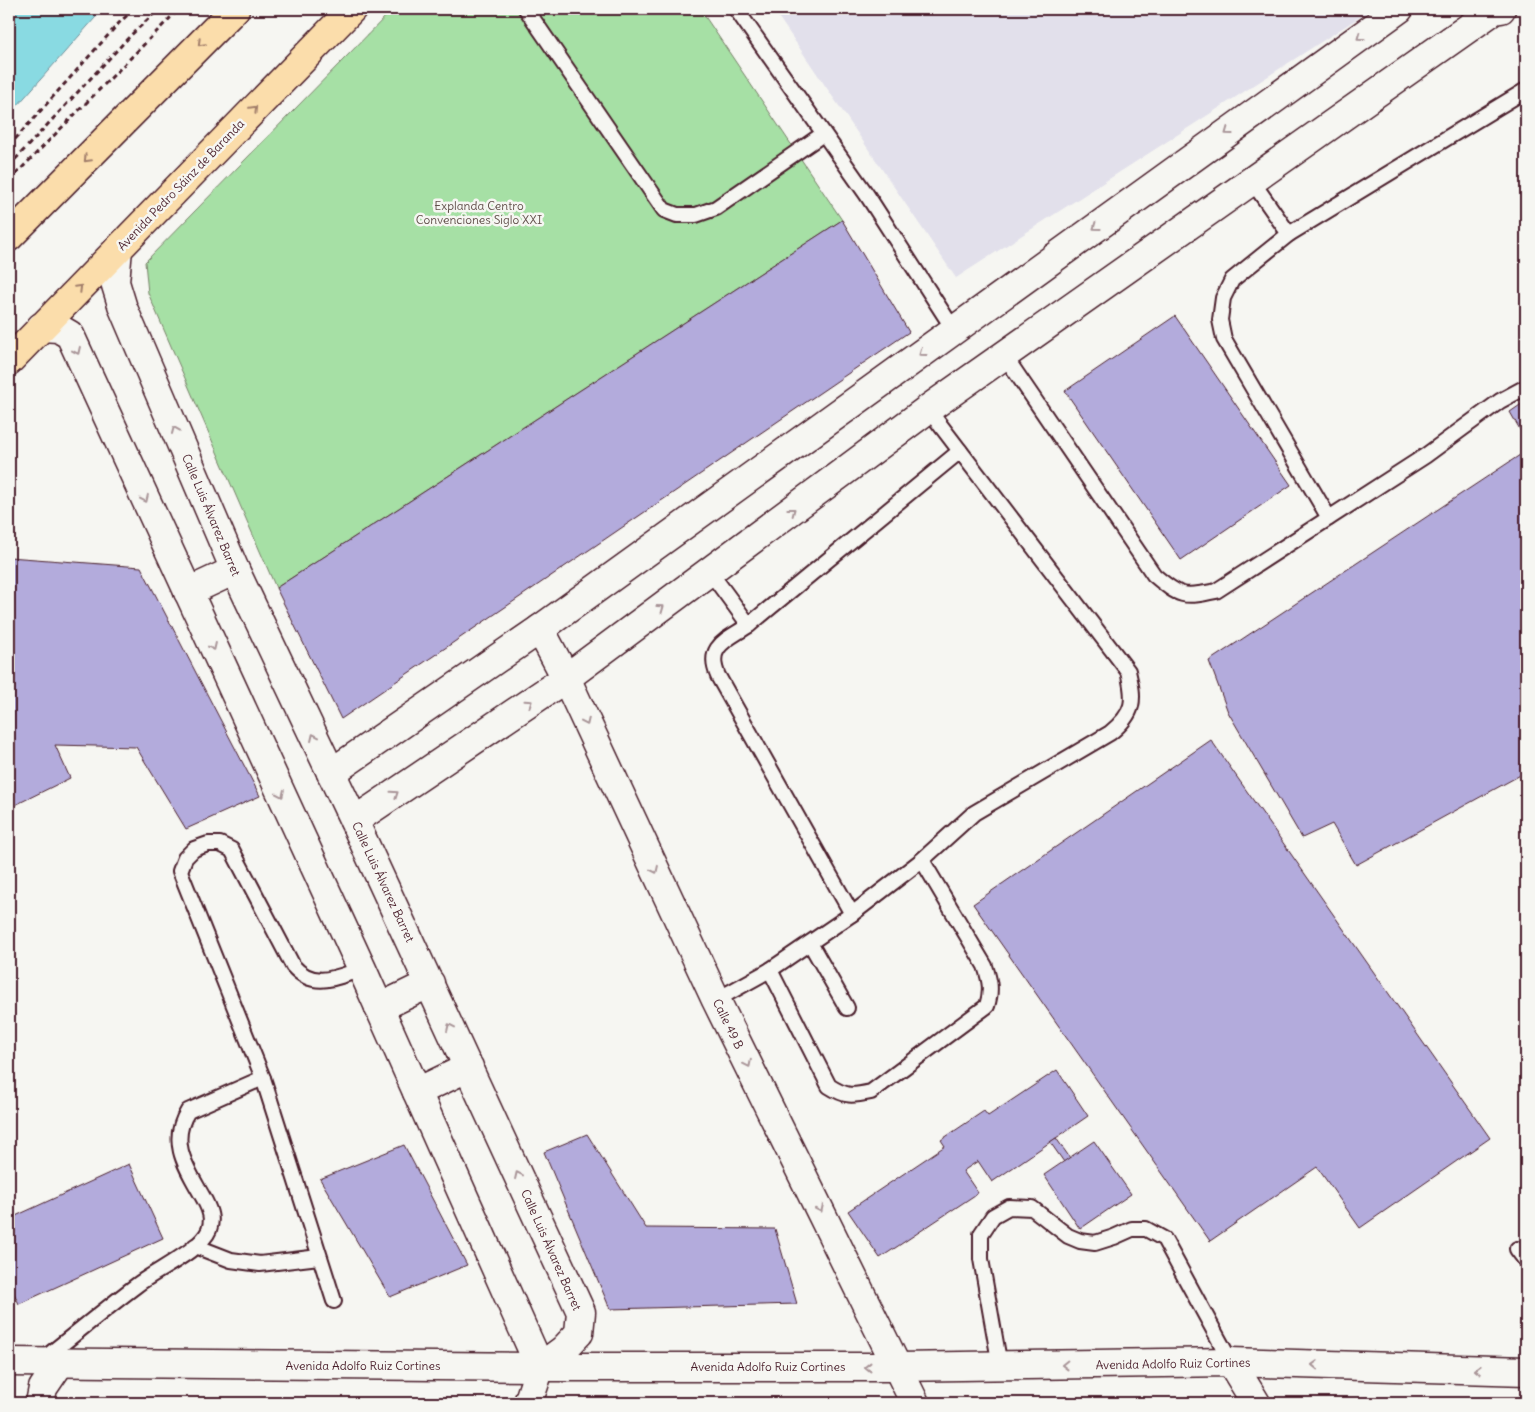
<svg xmlns="http://www.w3.org/2000/svg" width="1535" height="1412" font-family="Delius,sans-serif">
<rect width="100%" height="100%" fill="#f6f6f2"/>
<filter id="ink" filterUnits="userSpaceOnUse"><feTurbulence type="fractalNoise" baseFrequency=".02" numOctaves="2"/><feDisplacementMap in="SourceGraphic" scale="10" xChannelSelector="R" yChannelSelector="G"/><feConvolveMatrix kernelMatrix="1 2 1 2 8 2 1 2 1" color-interpolation-filters="sRGB"/></filter>
<g filter="url(#ink)">
<polygon fill="#e2e0eb" points="773,9 1372,9 956,278"/>
<polygon fill="#a6e0a5" stroke="#788068" points="393,9 700,9 842,220 276,588 148,293 145,262"/>
<polygon fill="#89dae2" stroke="#708f99" points="9,9 103,9 9,115"/>
<g fill="#b3abdc" stroke="#4a1f2b">
<polygon points="842,220 909,332 341,719 276,588"/>
<polygon points="1175,316 1291,485 1181,560 1065,391"/>
<polygon points="1526,401 1526,440 1510,412"/>
<polygon points="1526,451 1526,772 1356,865 1332,824 1302,838 1228,712 1209,661"/>
<polygon points="9,557 141,567 260,796 186,829 136,747 55,745 70,778 9,808"/>
<polygon points="1211,740 1490,1138 1360,1228 1317,1167 1210,1241 973,904"/>
<polygon points="1057,1070 1088,1116 992,1182 978,1161 963,1171 978,1193 880,1258 848,1211 945,1146 941,1140 984,1111 988,1116"/>
<polygon points="587,1134 646,1228 775,1229 797,1304 610,1309 544,1152"/>
<polygon points="1056,1138 1070,1158 1064,1162 1050,1142"/>
<polygon points="1094,1141 1131,1194 1080,1229 1044,1175"/>
<polygon points="404,1145 467,1265 390,1297 320,1179"/>
<polygon points="129,1164 163,1238 19,1304 9,1283 9,1219"/>
</g>
<g fill="none" stroke-linecap="round" stroke-linejoin="round">
<g stroke="#4a1f2b" stroke-width="18">
<g id="lane">
<polyline points="526,9 664,210 677,215 696,215 716,208 823,134"/>
<polyline points="736,9 867,195 954,330"/>
<polyline points="1252,181 1289,234"/>
<path d="M1004,355l150,220c26,22 29,23 62,16l209,-135 75,-55 26,-14"/>
<polyline points="1329,518 1224,339 1220,320 1223,298 1232,280 1248,267 1289,234 1526,90"/>
<polyline points="710,572 749,625"/>
<path d="M852,914l-134,-238c-13,-30 9,-36 31,-51l211,-174"/>
<polyline points="810,943 847,1008"/>
<path d="M770,970l59,116c17,11 23,10 42,6l116,-86c5,-16 3,-25 -2,-40l-63,-106"/>
<path d="M716,1000l54,-30 82,-56 70,-54 52,-47 136,-80c25,-20 25,-32 18,-62l-200,-262"/>
<polyline points="263,1078 334,1301"/>
<polyline points="195,1246 231,1260 260,1264 319,1257"/>
<polyline points="1517,1249 1526,1261"/>
<path d="M42,1360c32,-25 63,-51 95,-75 18,-14 64,-35 72,-55 4,-11 1,-19 -4,-29 -16,-30 -38,-57 -17,-90l75,-33 -83,-207 5,-13 9,-9 14,-5h12l12,6 61,116c21,24 44,11 69,3"/>
<polyline points="1000,1366 981,1259 981,1234 993,1216 1009,1207 1032,1208 1068,1236 1080,1241 1095,1243 1114,1237 1132,1229 1146,1229 1164,1239 1231,1362"/>
</g>
</g>
<g stroke="#4a1f2b" stroke-width="31">
<g id="street">
<polyline points="540,629 566,678 716,1000 915,1403"/>
<polyline points="1231,1362 1256,1403"/>
<polyline points="40,1403 43,1388 60,1363"/>
</g>
</g>
<g stroke="#4a1f2b" stroke-width="31">
<g id="secondary">
<polyline points="118,249 115,282 123,308 235,570 354,821 581,1312 579,1333 563,1350 540,1367"/>
<polyline points="41,327 58,328 70,335 362,969 540,1367"/>
<polyline points="188,592 235,570"/>
<polyline points="331,773 540,629 1399,9"/>
<polyline points="354,821 566,678 928,409 1494,10 1501,9"/>
<polyline points="379,1008 430,983"/>
<polyline points="417,1092 469,1067"/>
<polyline points="9,1362 540,1367 898,1367 1231,1362 1526,1371"/>
<polyline points="528,1403 540,1367"/>
</g>
</g>
<g stroke="#4a1f2b" stroke-width="31">
<g id="primary">
<polyline points="9,237 235,9"/>
<polyline points="9,361 352,9"/>
</g>
</g>
<g stroke="#4a1f2b" stroke-width="3" stroke-dasharray="5 4" stroke-linecap="butt">
<polyline points="9,146 119,23 134,9"/>
<polyline points="9,166 131,35 159,9"/>
<polyline points="9,181 179,9"/>
</g>
<use href="#lane" stroke="#f6f6f2" stroke-width="14"/>
<use href="#street" stroke="#f6f6f2" stroke-width="28"/>
<use href="#secondary" stroke="#f6f6f2" stroke-width="28"/>
<use href="#primary" stroke="#fbddab" stroke-width="28"/>
</g>
<defs><path id="oneway-chevron" d="M-2-3.5L2.5 0L-2 3.5" fill="none" stroke-width="1.6" stroke-linecap="round" stroke-linejoin="round" transform="scale(1.25)"/></defs>
<g stroke="#a99598">
<use href="#oneway-chevron" transform="translate(1360 37) rotate(144)"/>
<use href="#oneway-chevron" transform="translate(1228 132) rotate(144)"/>
<use href="#oneway-chevron" transform="translate(1096 227) rotate(144)"/>
<use href="#oneway-chevron" transform="translate(77 351) rotate(65)"/>
<use href="#oneway-chevron" transform="translate(922 353) rotate(144)"/>
<use href="#oneway-chevron" transform="translate(175 430) rotate(-113)"/>
<use href="#oneway-chevron" transform="translate(145 499) rotate(65)"/>
<use href="#oneway-chevron" transform="translate(792 511) rotate(-37)"/>
<use href="#oneway-chevron" transform="translate(661 608) rotate(-36)"/>
<use href="#oneway-chevron" transform="translate(213 647) rotate(65)"/>
<use href="#oneway-chevron" transform="translate(529 703) rotate(-34)"/>
<use href="#oneway-chevron" transform="translate(586 722) rotate(65)"/>
<use href="#oneway-chevron" transform="translate(314 737) rotate(-115)"/>
<use href="#oneway-chevron" transform="translate(281 794) rotate(65)"/>
<use href="#oneway-chevron" transform="translate(395 794) rotate(-34)"/>
<use href="#oneway-chevron" transform="translate(655 870) rotate(65)"/>
<use href="#oneway-chevron" transform="translate(450 1027) rotate(-115)"/>
<use href="#oneway-chevron" transform="translate(748 1064) rotate(64)"/>
<use href="#oneway-chevron" transform="translate(518 1175) rotate(-115)"/>
<use href="#oneway-chevron" transform="translate(820 1209) rotate(64)"/>
<use href="#oneway-chevron" transform="translate(1065 1365) rotate(179)"/>
<use href="#oneway-chevron" transform="translate(1315 1365) rotate(-178)"/>
<use href="#oneway-chevron" transform="translate(868 1367) rotate(180)"/>
<use href="#oneway-chevron" transform="translate(1478 1370) rotate(-178)"/>
</g>
<g stroke="#a27e6b">
<use href="#oneway-chevron" transform="translate(201 43) rotate(135)"/>
<use href="#oneway-chevron" transform="translate(254 109) rotate(-46)"/>
<use href="#oneway-chevron" transform="translate(87 159) rotate(135)"/>
<use href="#oneway-chevron" transform="translate(79 288) rotate(-45)"/>
</g>
</g>
<g text-anchor="middle" stroke-width="5" stroke-linejoin="round" paint-order="stroke">
<g font-size="12" fill="#4a1f2b" stroke="#f6f6f2">
<text transform="translate(181 185) rotate(-46)" y="4">Avenida Pedro Sáinz de Baranda</text>
<text transform="translate(211 515) rotate(67)" y="4">Calle Luis Álvarez Barret</text>
<text transform="translate(383 882) rotate(65)" y="4">Calle Luis Álvarez Barret</text>
<text transform="translate(728 1024) rotate(64)" y="4">Calle 49 B</text>
<text transform="translate(551 1250) rotate(66)" y="4">Calle Luis Álvarez Barret</text>
<text transform="translate(1173 1364) rotate(-1)" y="4">Avenida Adolfo Ruiz Cortines</text>
<text x="363" y="1370">Avenida Adolfo Ruiz Cortines</text>
<text x="768" y="1371">Avenida Adolfo Ruiz Cortines</text>
</g>
<g font-size="12" fill="#614f4a" stroke="#f6f6f2">
<text x="479" y="210">Explanda Centro<tspan x="479" dy="14">Convenciones Siglo XXI</tspan></text>
</g>
</g>
<rect width="1535" height="1412" fill="none" stroke="#f6f6f2" stroke-width="30"/>
<rect x="15" y="15" width="1505" height="1382" fill="none" stroke="#4a1f2b" stroke-width="2" filter="url(#ink)"/>
</svg>
